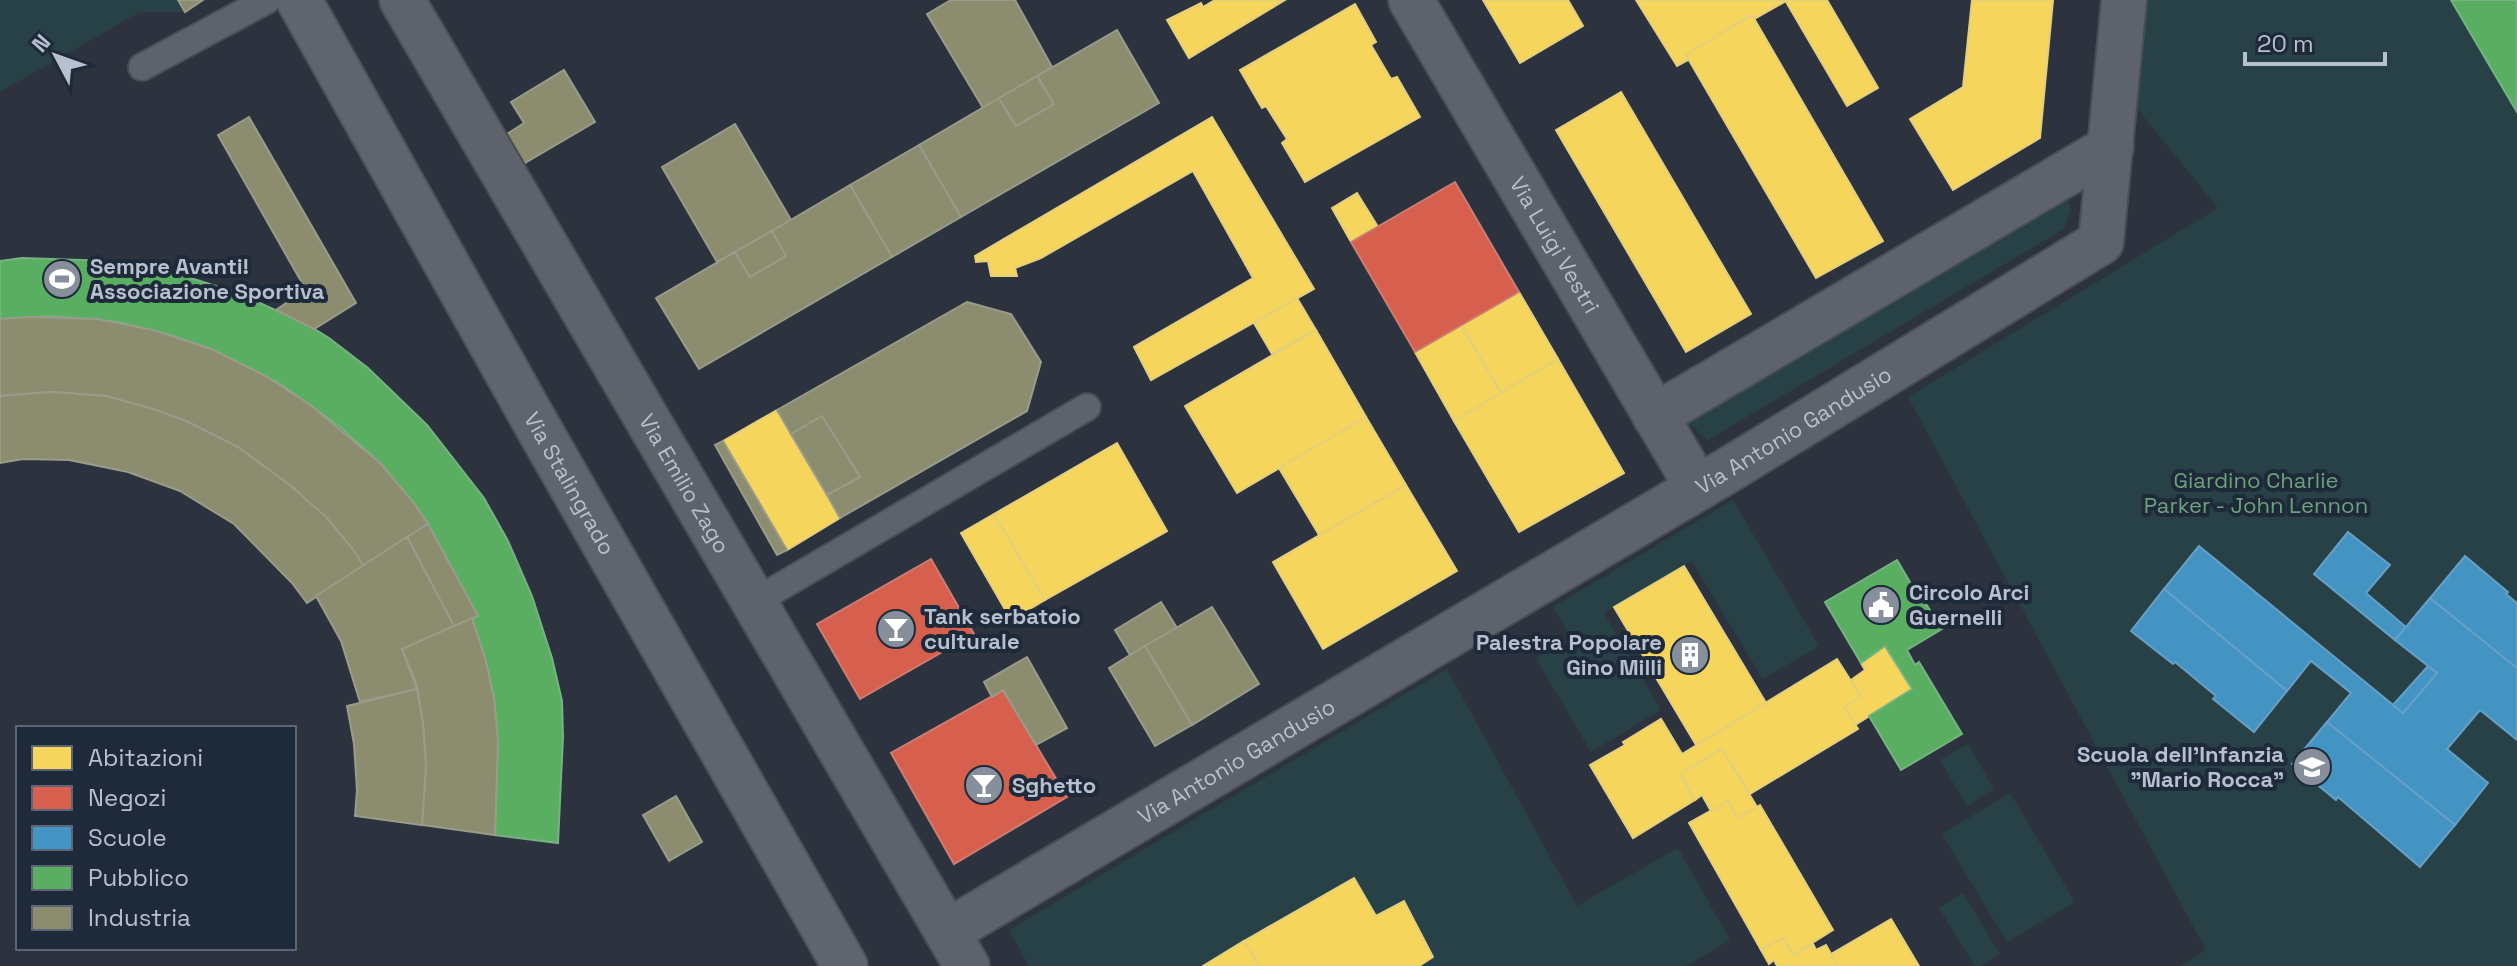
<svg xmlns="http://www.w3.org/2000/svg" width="2517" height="966" font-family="'Space Grotesk',sans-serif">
<rect width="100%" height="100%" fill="#2d333e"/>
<g fill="#284146">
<polygon points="0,0 203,0 185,12 140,12 0,92"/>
<polygon points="2144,0 2517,0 2517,966 2181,966 2206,950 1908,397 2218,208 2135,106"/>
<polygon points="2067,194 2071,209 2064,229 1708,440 1685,420"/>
<polygon points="1733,500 1819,646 1763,679 1692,561 1604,613 1661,710 1591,752 1536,658 1570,637 1553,607"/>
<polygon points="1447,669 1577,906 1678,848 1730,940 1686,966 1029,966 1009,930"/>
<polygon points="1968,744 1994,789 1967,806 1940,760"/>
<polygon points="2010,793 2075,902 2007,942 1942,834"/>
<polygon points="1963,893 2000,954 1981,966 1975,966 1939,908"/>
</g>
<g fill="#f6d55c" stroke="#e3cf7e" stroke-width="2">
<polygon points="1215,0 1285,0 1189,58 1167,20 1201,3 1203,7"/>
<polygon points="1483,0 1568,0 1583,26 1520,63"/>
<polygon points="1636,0 1785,0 1786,1 1754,19 1752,15 1686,55 1688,60 1677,66"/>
<polygon points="1827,0 1878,88 1847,106 1785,0"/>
<polygon points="1972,0 2053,0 2040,138 1953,190 1910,119 1963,87"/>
<polygon points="1355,4 1376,42 1371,45 1391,79 1397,77 1420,117 1305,182 1282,143 1287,139 1266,106 1262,108 1240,70"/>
<polygon points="1752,15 1883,241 1816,278 1686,55"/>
<polygon points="1621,92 1751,314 1686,352 1556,130"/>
<polygon points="1212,117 1314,289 1151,380 1134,347 1253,278 1193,171 1041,258 1015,268 1017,276 991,276 988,261 976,262 975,256"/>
<polygon points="1357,193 1378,227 1351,242 1332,208"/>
<polygon points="1519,292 1558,359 1501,393 1461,325"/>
<polygon points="1297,298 1316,330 1272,354 1254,323"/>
<polygon points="1461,325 1501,393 1454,421 1415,352"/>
<polygon points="1316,330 1366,417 1237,493 1185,406"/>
<polygon points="1558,359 1624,473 1519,532 1454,421"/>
<polygon points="777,410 840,518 787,550 723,441"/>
<polygon points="1366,417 1406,485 1319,535 1279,468"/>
<polygon points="1117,443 1167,531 1045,600 994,514"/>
<polygon points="1406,485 1457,571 1323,649 1273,562"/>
<polygon points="994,514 1045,600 1011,620 961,533"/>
<polygon points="1684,566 1766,703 1696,745 1614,607"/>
<polygon points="1885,646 1912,689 1855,725 1844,707 1861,697 1851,680 1865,670 1861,663"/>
<polygon points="1837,659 1861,697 1844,707 1858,729 1750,794 1722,749 1680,774 1695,800 1633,838 1590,765 1625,745 1623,742 1661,719 1682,754"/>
<polygon points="1722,749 1757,807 1738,818 1728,801 1711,811 1702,795 1695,800 1680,774"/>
<polygon points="1728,801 1738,818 1760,805 1833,930 1793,955 1783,938 1761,950 1689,823"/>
<polygon points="1354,878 1376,916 1404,901 1433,957 1419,966 1259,966 1244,941"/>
<polygon points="1891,919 1919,966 1838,966 1831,954"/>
<polygon points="1783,938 1793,955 1813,944 1816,950 1826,945 1838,966 1777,966 1774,960 1769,964 1761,950"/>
<polygon points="1244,941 1259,966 1203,966"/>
</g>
<g fill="#d6604d" stroke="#cd7d74" stroke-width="2">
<polygon points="1455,182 1519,292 1415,352 1351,242"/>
<polygon points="931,559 974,634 860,699 817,624"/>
<polygon points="1003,690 1067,797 954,864 891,753"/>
</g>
<g fill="#4393c3" stroke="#66a0c6" stroke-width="2">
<polygon points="2348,532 2390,565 2366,593 2406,627 2395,640 2314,574"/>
<polygon points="2199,546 2403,713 2437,673 2395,640 2430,598 2517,668 2517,740 2480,710 2447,749 2488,783 2455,825 2327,722 2351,693 2311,661 2287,691 2164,589"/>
<polygon points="2465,556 2508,592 2506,594 2517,603 2517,668 2430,598"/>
<polygon points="2164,589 2287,691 2254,732 2213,699 2216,696 2175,662 2173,664 2131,631"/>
<polygon points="2428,666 2437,673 2403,713 2393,705"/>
<polygon points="2327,722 2455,825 2420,867 2338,797 2336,800 2292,764"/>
</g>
<g fill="#5aae61" stroke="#76b382" stroke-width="2">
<polygon points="2451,0 2517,0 2517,112 2488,63"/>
<polygon points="22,258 111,261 181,275 238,293 306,324 329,338 368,368 427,425 484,498 508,541 532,596 552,658 562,701 563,737 558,843 495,835 498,741 494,698 485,658 472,618 478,616 428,524 414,503 380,463 340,427 279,383 211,349 174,336 119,322 53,316 0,319 0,261"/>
<polygon points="1897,560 1917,594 1919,593 1942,629 1907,650 1915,665 1919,662 1962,734 1901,770 1869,716 1912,689 1885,646 1861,663 1825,602"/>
</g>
<g fill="#8c8c6e" stroke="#999c8b" stroke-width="2">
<polygon points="178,0 203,0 185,12"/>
<polygon points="951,0 1015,0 1052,67 983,108 927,14"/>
<polygon points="1117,30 1159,103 961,217 919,145 999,98 1016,126 1054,104 1037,76"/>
<polygon points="564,70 595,122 523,164 507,134 524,123 511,102"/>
<polygon points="1037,76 1054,104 1016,126 999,98"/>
<polygon points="249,117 356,303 314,329 276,310 306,290 218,135"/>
<polygon points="735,124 791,220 717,262 662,167"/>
<polygon points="919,145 961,217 892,257 850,185"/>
<polygon points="850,185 892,257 699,369 656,298 735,252 750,277 786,256 772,231"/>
<polygon points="772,231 786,256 750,277 735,252"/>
<polygon points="967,302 1011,314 1041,362 1027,411 840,518 827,495 860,477 822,416 791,434 777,410"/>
<polygon points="30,317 97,319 153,330 211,349 264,375 309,404 380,463 414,503 428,524 364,566 335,528 291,486 238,447 184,420 106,396 52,392 0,396 0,319"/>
<polygon points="52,392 106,396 150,408 184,420 238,447 291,486 326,517 352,548 364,566 307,603 292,583 234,524 180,491 128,472 69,460 23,459 0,463 0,396"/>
<polygon points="822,416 860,477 827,495 791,434"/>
<polygon points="723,441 787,550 777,555 715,445"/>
<polygon points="428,524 478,616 454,626 407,537"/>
<polygon points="407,537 454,626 402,649 417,689 360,702 341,641 316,596"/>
<polygon points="1161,602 1177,628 1130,655 1115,630"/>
<polygon points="1212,607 1259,684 1192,725 1145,646"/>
<polygon points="472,618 485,658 494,698 498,741 495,835 422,825 426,766 423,724 417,685 402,649"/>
<polygon points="1145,646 1192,725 1155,746 1109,668"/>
<polygon points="1027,657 1067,728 1036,745 1003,690 992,697 984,682"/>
<polygon points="417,689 423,724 426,766 422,825 355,816 357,790 354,744 347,706"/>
<polygon points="676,796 702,842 669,861 643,815"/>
</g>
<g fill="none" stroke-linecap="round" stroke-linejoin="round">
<g stroke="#494e56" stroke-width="30">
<g id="service">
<polyline points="142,67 267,0"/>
<polyline points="754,602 1087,407"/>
</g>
</g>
<g stroke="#494e56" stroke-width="48">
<g id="minor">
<path id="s1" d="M402,0l565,966"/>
<path id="s2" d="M1411,0l287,488"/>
<polyline points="1655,416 2111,147"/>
<path id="s3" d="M947,932l783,-463 371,-227 23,-242"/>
</g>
</g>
<g stroke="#4b505a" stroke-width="48">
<g id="primary">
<path id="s4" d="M299,0l232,415 314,551"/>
</g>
</g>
<use href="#service" stroke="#5d626b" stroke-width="26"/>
<use href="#minor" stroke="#5d626b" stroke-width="44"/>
<use href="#primary" stroke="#5f656d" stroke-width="44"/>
</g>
<defs>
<g id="stadium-disc" transform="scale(2)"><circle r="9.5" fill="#878f9c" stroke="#1e293a"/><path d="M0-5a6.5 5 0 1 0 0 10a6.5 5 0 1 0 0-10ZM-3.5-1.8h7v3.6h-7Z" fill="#fff"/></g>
<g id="civic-disc" transform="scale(2)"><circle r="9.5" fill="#878f9c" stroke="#1e293a"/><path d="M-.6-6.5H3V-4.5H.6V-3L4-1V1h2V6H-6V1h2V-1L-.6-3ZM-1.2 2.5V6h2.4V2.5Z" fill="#fff"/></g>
<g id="bar-disc" transform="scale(2)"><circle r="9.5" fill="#878f9c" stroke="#1e293a"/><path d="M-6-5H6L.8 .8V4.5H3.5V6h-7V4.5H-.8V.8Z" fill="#fff"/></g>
<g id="building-disc" transform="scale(2)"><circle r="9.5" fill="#878f9c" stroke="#1e293a"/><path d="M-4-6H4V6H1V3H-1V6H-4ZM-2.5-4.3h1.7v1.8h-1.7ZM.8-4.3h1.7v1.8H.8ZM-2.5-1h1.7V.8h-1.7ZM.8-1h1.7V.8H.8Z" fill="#fff"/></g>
<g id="school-disc" transform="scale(2)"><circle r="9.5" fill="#878f9c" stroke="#1e293a"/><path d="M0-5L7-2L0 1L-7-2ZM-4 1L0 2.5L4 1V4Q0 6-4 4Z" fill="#fff"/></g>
</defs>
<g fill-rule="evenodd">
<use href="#stadium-disc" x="62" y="279"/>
<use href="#civic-disc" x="1881" y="605"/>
<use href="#bar-disc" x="896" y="629"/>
<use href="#building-disc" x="1690" y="655"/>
<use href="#school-disc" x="2312" y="767"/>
<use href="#bar-disc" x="984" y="785"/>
</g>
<g text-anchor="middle" stroke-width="8" stroke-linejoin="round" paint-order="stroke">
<g font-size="22" fill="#b7c0ce" stroke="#1e293a">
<text dy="8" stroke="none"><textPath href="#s2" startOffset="284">Via Luigi Vestri</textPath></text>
<text dy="8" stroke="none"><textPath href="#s3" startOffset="984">Via Antonio Gandusio</textPath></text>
<text dy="8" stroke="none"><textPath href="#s1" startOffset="560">Via Emilio Zago</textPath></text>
<text dy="8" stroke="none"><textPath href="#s4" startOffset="554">Via Stalingrado</textPath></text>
<text dy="8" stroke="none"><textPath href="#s3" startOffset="336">Via Antonio Gandusio</textPath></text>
</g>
<g font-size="22" font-weight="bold" fill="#b7c0ce" stroke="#1e293a" text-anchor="start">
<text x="90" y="274">Sempre Avanti!<tspan x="90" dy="25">Associazione Sportiva</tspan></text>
<text x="1909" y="600">Circolo Arci<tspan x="1909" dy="25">Guernelli</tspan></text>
<text x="924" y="624">Tank serbatoio<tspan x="924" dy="25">culturale</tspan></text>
<text x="1662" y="650" text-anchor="end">Palestra Popolare<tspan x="1662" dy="25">Gino Milli</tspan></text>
<text x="2284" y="762" text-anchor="end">Scuola dell'Infanzia<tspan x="2284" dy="25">"Mario Rocca"</tspan></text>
<text x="1012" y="793">Sghetto</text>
</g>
<g font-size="22" fill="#6ca179" stroke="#1e293a">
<text x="2256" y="488">Giardino Charlie<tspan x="2256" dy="25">Parker - John Lennon</tspan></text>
</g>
</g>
<rect x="16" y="726" width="280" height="224" fill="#1e293a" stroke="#5b6575" stroke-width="2"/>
<rect x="32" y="746" width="40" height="24" fill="#f6d55c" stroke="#5b6575" stroke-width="2"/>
<text x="88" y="766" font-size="24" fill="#b7c0ce">Abitazioni</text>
<rect x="32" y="786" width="40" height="24" fill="#d6604d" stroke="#5b6575" stroke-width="2"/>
<text x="88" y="806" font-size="24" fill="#b7c0ce">Negozi</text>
<rect x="32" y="826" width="40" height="24" fill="#4393c3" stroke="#5b6575" stroke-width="2"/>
<text x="88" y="846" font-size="24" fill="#b7c0ce">Scuole</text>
<rect x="32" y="866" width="40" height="24" fill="#5aae61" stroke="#5b6575" stroke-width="2"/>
<text x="88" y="886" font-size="24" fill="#b7c0ce">Pubblico</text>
<rect x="32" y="906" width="40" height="24" fill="#8c8c6e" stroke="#5b6575" stroke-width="2"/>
<text x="88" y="926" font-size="24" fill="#b7c0ce">Industria</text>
<g transform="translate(56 56) rotate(311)" stroke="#1e293a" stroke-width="6" paint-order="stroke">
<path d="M0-6L14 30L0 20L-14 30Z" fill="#b7c0ce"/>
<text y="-12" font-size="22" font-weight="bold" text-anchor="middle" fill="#b7c0ce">N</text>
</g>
<path d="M2245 52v12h140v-12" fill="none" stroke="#b7c0ce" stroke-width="4"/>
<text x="2257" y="52" font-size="24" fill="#b7c0ce" stroke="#1e293a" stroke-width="6" paint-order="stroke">20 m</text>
</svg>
